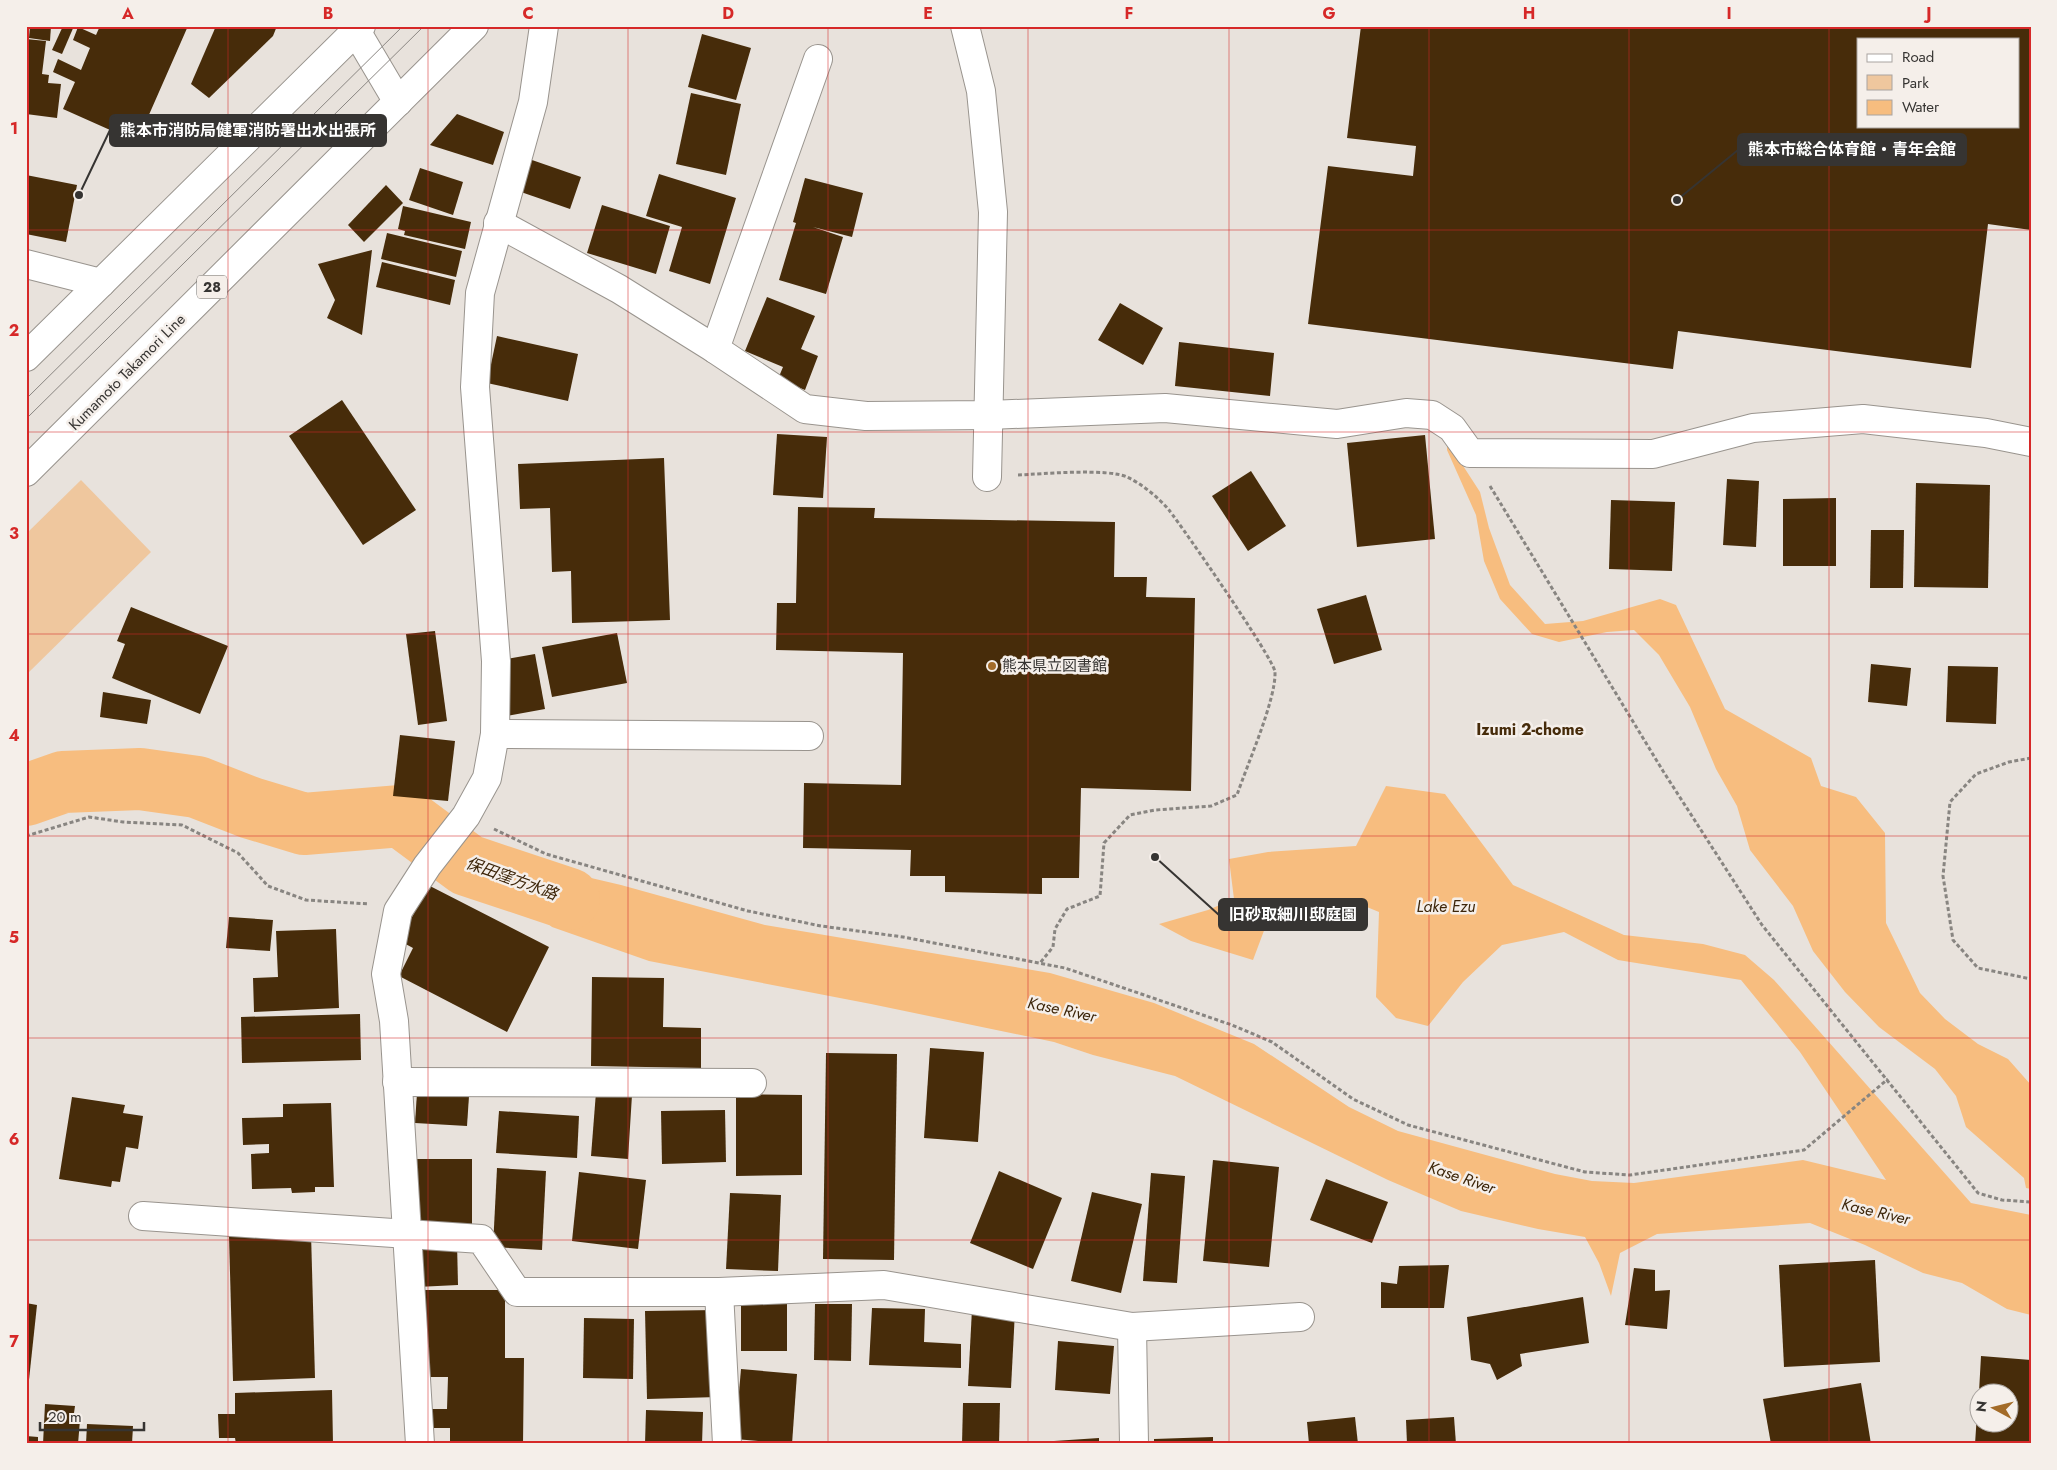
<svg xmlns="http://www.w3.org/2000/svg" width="2057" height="1470" font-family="Jost,'Noto Sans JP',sans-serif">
<rect width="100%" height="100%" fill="#e8e2dc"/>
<polygon fill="#efc79e" points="81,480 151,552 26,675 26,534"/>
<g fill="#f7bd7f">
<polygon points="1447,441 1480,492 1489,528 1510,585 1545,624 1583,621 1660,599 1676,605 1725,709 1811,758 1821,786 1856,797 1885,833 1886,923 1920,993 1945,1019 1978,1044 2008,1059 2031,1085 2031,1189 2026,1188 2024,1178 1966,1127 1956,1096 1935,1069 1879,1027 1845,992 1813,951 1793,906 1750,850 1737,806 1716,769 1690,707 1659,655 1634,630 1607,632 1559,642 1532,634 1500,599 1484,561 1476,515 1447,450"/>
<polygon points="1386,786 1445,794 1513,885 1624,935 1703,944 1745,955 1774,980 1971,1203 2031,1215 2031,1315 2007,1309 1962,1283 1923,1273 1865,1245 1810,1223 1657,1234 1620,1253 1611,1296 1599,1263 1585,1237 1538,1229 1461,1211 1388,1180 1175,1076 1093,1055 1054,1042 871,1004 649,961 552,927 474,860 557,870 621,885 765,925 1050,973 1154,1003 1254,1044 1349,1107 1398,1131 1555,1174 1592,1181 1634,1183 1803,1160 1886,1180 1800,1052 1741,980 1618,960 1564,932 1502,945 1463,982 1428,1026 1396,1018 1376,997 1379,912 1345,898 1287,899 1268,920 1253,960 1191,941 1159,924 1208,910 1234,899 1229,859 1268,852 1356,846"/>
</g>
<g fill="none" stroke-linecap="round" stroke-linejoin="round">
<polyline stroke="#f7bd7f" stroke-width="62" points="26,795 63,782 140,779 197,787 251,808 304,824 401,816 467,865 569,899"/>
</g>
<g fill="#472c0a" fill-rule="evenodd">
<polygon points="30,26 51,26 50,41 29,38"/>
<polygon points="63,26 74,26 62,54 52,50"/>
<polygon points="100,26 188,26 137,142 63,109 75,82 53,72 58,59 81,70 90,48 73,40 78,27 96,35"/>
<polygon points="216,26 277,26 273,36 209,98 191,84"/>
<path d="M1361,26h670v204l-43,-6 -17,144 -293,-37 -5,38 -365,-45 20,-158 85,10 3,-30 -69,-8zM1858,39h160v87h-160z"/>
<polygon points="702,34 751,48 736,100 688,87"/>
<polygon points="26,39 46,41 42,74 49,75 48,83 61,84 57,118 26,114"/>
<polygon points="691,93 741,104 726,175 676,164"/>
<polygon points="457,114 504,132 493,165 430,145"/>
<polygon points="532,160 581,177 570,209 521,192"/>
<polygon points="420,168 463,182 453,215 409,200"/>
<polygon points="659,174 736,198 710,284 669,271 682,227 646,216"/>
<polygon points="26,175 77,185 66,242 26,234"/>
<polygon points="805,178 863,193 852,237 813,227 843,237 826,294 779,280 796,223 793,222"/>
<polygon points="386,185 403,203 364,242 348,225"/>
<polygon points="602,205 670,226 656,274 587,253"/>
<polygon points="403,206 471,222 465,249 404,235 405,231 398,229"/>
<polygon points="387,233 462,251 456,277 381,259"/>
<polygon points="372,250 362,335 327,318 335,300 318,264"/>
<polygon points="382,262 455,280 450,305 376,287"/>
<polygon points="767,297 815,316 801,349 818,356 805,390 778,379 783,367 745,351"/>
<polygon points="1120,303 1163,328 1143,365 1098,340"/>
<polygon points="497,336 578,354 568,401 487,383"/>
<polygon points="1179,342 1274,353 1270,396 1175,386"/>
<polygon points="342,400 416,510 363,545 289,436"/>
<polygon points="777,434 827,437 823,498 773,495"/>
<polygon points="1425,435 1435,539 1357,547 1347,443"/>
<polygon points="664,458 670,620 572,623 571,571 552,572 550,508 520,509 518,464"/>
<polygon points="1251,471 1286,526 1248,551 1212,496"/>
<polygon points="1727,479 1759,481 1756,547 1723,545"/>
<polygon points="1916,483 1990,485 1988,588 1914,587"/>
<polygon points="1836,498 1836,566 1783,566 1783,499"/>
<polygon points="1611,500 1675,502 1672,571 1609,569"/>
<polygon points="798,507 875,508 874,518 1115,522 1114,577 1147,577 1146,597 1195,598 1191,791 1081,788 1079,878 1042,878 1042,894 945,892 945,876 910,876 911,850 803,848 804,783 901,785 903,653 776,650 777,603 796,603"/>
<polygon points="1871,530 1904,530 1903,588 1870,588"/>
<polygon points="1366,595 1382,650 1334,664 1317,609"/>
<polygon points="131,607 228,646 200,714 112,678 125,644 117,641"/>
<polygon points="435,631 447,721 418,725 406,634"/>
<polygon points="617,633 627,683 552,697 542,647"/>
<polygon points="535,654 545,709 507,716 496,661"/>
<polygon points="1871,664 1911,668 1907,706 1868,702"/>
<polygon points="1948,666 1998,667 1996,724 1946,722"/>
<polygon points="103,692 151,700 147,724 100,717"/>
<polygon points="400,735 455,741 448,801 393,796"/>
<polygon points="428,885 549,947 507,1032 399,976 413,948 400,941"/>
<polygon points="229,917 273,920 270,951 226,948"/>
<polygon points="336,929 339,1008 254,1012 253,978 278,977 276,931"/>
<polygon points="592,977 664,978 663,1027 701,1028 701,1068 591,1066"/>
<polygon points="360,1014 361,1060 242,1063 241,1017"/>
<polygon points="930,1048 984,1052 978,1142 924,1138"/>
<polygon points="826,1053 897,1054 894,1260 823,1259"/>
<polygon points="596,1092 632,1095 628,1159 591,1156"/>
<polygon points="417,1093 469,1096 467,1126 415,1123"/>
<polygon points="736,1094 802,1095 802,1175 736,1176"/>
<polygon points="72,1097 125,1105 123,1113 143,1116 138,1149 126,1147 120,1182 112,1181 111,1187 59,1179"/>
<polygon points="331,1103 334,1187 315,1187 315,1192 292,1193 291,1188 252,1189 251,1154 269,1153 269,1144 243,1145 242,1118 283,1117 283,1104"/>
<polygon points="725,1110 726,1162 662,1164 661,1111"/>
<polygon points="499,1111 579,1116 577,1158 496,1153"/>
<polygon points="413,1159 472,1159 472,1224 414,1224"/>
<polygon points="1213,1160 1279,1167 1269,1267 1203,1261"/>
<polygon points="497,1168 546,1171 542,1250 493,1247"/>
<polygon points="999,1171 1062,1198 1033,1269 970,1243"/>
<polygon points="579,1172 646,1180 638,1249 572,1241"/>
<polygon points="1151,1173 1185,1176 1177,1283 1143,1281"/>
<polygon points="1326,1179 1388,1202 1372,1243 1310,1220"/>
<polygon points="1092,1192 1142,1204 1121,1293 1071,1281"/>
<polygon points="730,1193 781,1195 778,1271 726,1269"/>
<polygon points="311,1233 315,1378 233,1381 229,1236"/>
<polygon points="457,1242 458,1285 417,1287 416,1243"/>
<polygon points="1875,1260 1880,1362 1784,1367 1779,1265"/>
<polygon points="1449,1265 1444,1308 1381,1308 1381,1282 1397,1284 1399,1266"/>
<polygon points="1634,1268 1655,1270 1655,1291 1670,1290 1667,1329 1625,1325"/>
<polygon points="422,1290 505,1290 505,1358 524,1358 523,1444 450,1444 450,1428 427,1428 427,1409 447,1409 448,1377 421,1377"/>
<rect x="741" y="1294" width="46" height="57"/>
<polygon points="1583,1297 1589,1343 1520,1354 1522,1366 1497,1380 1490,1364 1471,1360 1467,1317"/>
<polygon points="26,1303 37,1305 28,1389 26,1389"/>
<polygon points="815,1304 852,1304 851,1361 814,1360"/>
<polygon points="872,1308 925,1309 924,1342 961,1344 961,1368 869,1365"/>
<polygon points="972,1309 1015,1311 1011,1388 968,1386"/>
<polygon points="717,1310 718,1397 647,1399 645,1311"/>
<polygon points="584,1318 634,1319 633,1379 583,1378"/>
<polygon points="1058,1341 1114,1346 1110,1394 1055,1390"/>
<polygon points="1981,1356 2031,1360 2031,1444 1975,1444 1978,1399 1980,1422 2010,1422 2010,1392 1979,1392"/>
<polygon points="741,1369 797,1374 792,1444 735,1439"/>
<polygon points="1861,1383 1871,1444 1771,1444 1763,1399"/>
<polygon points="332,1390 333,1444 236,1444 235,1438 219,1438 218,1414 235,1414 235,1393"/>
<polygon points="963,1403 1000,1403 999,1444 962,1444"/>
<polygon points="45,1404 75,1406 73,1420 80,1420 78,1444 43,1444"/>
<polygon points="646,1410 703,1412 702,1444 645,1444"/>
<polygon points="1355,1417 1358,1444 1309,1444 1307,1422"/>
<polygon points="1454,1417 1456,1444 1407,1444 1406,1420"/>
<polygon points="87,1424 133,1426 132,1444 86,1444"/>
<polygon points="26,1436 38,1437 38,1444 26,1444"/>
<polygon points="1213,1437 1213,1444 1154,1444 1154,1439"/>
<polygon points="1099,1438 1099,1444 1039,1444 1039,1442"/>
<rect x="1245" y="1441" width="44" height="3"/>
</g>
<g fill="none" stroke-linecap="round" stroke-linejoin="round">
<g stroke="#99948e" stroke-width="30">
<g id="street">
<polyline points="965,26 981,91 993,212 987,477"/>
<polyline points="498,223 619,289 715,349 805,409 866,416 989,415 1165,408 1337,424 1406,413 1432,415 1452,428 1470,453 1653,454 1753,428 1863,419 1986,433 2031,442"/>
<polyline points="26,264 101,283"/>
<polyline points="715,349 818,59"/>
<polyline points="495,734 809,736"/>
<polyline points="397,1082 752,1083"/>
<polyline points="143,1216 481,1239 517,1292 719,1292 884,1285 1132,1327 1300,1317"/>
<polyline points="719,1292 727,1444"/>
<polyline points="1132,1327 1134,1444"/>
</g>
</g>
<g stroke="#99948e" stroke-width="30">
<g id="secondary">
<polyline points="356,26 356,31 398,102"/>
<polyline points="420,1444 394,1021 386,974 398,911 427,866 466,816 487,778 495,734 496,661 475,387 480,293 533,102 544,26"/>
</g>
</g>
<g stroke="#99948e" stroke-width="30">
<g id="primary">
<polyline points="26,357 361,26"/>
<polyline points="26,472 474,26"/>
</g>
</g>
<g stroke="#888581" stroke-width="3" stroke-dasharray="4 2.5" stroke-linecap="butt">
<path d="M1018,475c24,-1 89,-7 109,2 15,7 32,21 42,33 14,18 105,149 106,162 1,28 -28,93 -38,123l-26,11 -56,4 -25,5 -26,28 -4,53 -33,13 -12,20 -2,18 -13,16"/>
<polyline points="1490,486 1663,771 1762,925 1978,1193 2002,1200 2031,1202"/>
<polyline points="2031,758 2009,762 1976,774 1950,802 1943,876 1953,940 1978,968 2031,979"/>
<polyline points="494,829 546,854 748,911 821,926 903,937 1065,968 1232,1025 1272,1042 1353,1099 1408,1125 1585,1172 1630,1175 1804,1150 1888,1079"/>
<polyline points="26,836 89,817 123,822 182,825 238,853 268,886 306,900 369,904"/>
</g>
<use href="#street" stroke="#fff" stroke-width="28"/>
<use href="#secondary" stroke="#fff" stroke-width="28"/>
<use href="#primary" stroke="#fff" stroke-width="28"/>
<g stroke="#8a8682" stroke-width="1">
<polyline points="26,399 403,26"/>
<polyline points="26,419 424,26"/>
</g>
</g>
<path fill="none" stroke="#d62828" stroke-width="1" stroke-opacity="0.55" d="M228,26v1418M428,26v1418M628,26v1418M828,26v1418M1028,26v1418M1229,26v1418M1429,26v1418M1629,26v1418M1829,26v1418M26,230h2005M26,432h2005M26,634h2005M26,836h2005M26,1038h2005M26,1240h2005"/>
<circle fill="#a36b28" stroke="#f5efea" stroke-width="2" cx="992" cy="666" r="5"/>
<g text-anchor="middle" stroke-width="5" stroke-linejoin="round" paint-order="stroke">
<rect fill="#f5efea" stroke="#6f6c69" stroke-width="1" x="197" y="275.5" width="30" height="23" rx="4"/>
<g font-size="14" font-weight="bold" fill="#363432">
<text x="212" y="292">28</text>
</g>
<g font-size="15" fill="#363432" stroke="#f5efea">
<text transform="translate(127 372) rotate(-45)" y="5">Kumamoto Takamori Line</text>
</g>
<g font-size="15" fill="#363432" stroke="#f5efea" text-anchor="start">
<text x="1002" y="671">熊本県立図書館</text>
</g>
<g font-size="16" font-weight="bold" fill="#462b0a" stroke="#f5efea">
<text x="1530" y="735">Izumi 2-chome</text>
</g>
<g font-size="16" font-style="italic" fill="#3d260a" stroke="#f5efea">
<text transform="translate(512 878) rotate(20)" y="6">保田窪方水路</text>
<text x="1446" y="912">Lake Ezu</text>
<text transform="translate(1062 1009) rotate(12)" y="6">Kase River</text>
<text transform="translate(1462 1177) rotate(19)" y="6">Kase River</text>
<text transform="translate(1876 1211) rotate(13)" y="6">Kase River</text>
</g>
</g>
<path fill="none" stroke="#363432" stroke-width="2" d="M79 195L110 130M1677 200L1738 150M1155 857L1219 915"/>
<g fill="#363432" stroke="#f5efea" stroke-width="2">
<circle cx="79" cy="195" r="5"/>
<circle cx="1677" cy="200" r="5"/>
<circle cx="1155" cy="857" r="5"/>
</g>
<g fill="#363432" stroke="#363432" stroke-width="2">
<rect x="110" y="115" width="276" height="31" rx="5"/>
<rect x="1738" y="134" width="228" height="31" rx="5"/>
<rect x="1219" y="899" width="148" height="31" rx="5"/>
</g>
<g font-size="16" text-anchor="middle" font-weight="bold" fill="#fff">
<text x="248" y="136">熊本市消防局健軍消防署出水出張所</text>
<text x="1852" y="155">熊本市総合体育館・青年会館</text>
<text x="1293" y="920">旧砂取細川邸庭園</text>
</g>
<rect width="2057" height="1470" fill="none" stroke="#f5efea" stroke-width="55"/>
<rect x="1857" y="38" width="162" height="90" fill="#f5efea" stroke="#a9a4a0"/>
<rect x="1867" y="54" width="25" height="8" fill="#ffffff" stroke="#a9a4a0"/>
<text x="1902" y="62" font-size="15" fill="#363432">Road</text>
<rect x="1867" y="75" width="25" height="15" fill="#efc79e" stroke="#a9a4a0"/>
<text x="1902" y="88" font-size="15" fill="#363432">Park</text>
<rect x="1867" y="100" width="25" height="15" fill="#f7bd7f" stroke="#a9a4a0"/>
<text x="1902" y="112" font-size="15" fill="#363432">Water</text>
<g transform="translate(1994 1408) rotate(277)"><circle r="24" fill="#f5efea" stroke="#a9a4a0"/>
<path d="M0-4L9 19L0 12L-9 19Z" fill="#a36b28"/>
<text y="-8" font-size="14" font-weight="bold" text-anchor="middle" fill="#363432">N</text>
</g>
<path d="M40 1422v8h104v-8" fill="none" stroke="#363432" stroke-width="2.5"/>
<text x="48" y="1422" font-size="15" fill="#363432" stroke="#f5efea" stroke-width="4" paint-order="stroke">20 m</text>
<rect x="28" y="28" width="2002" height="1414" fill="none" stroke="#d62828" stroke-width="2"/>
<g font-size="16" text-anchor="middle" font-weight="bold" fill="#d62828">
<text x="128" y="19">A</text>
<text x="328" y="19">B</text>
<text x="528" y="19">C</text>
<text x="728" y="19">D</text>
<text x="928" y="19">E</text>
<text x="1129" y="19">F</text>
<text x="1329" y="19">G</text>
<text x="1529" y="19">H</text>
<text x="1729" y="19">I</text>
<text x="1929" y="19">J</text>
<text x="14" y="134">1</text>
<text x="14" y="336">2</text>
<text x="14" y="539">3</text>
<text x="14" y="741">4</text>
<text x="14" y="943">5</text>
<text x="14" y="1145">6</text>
<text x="14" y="1347">7</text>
</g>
</svg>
